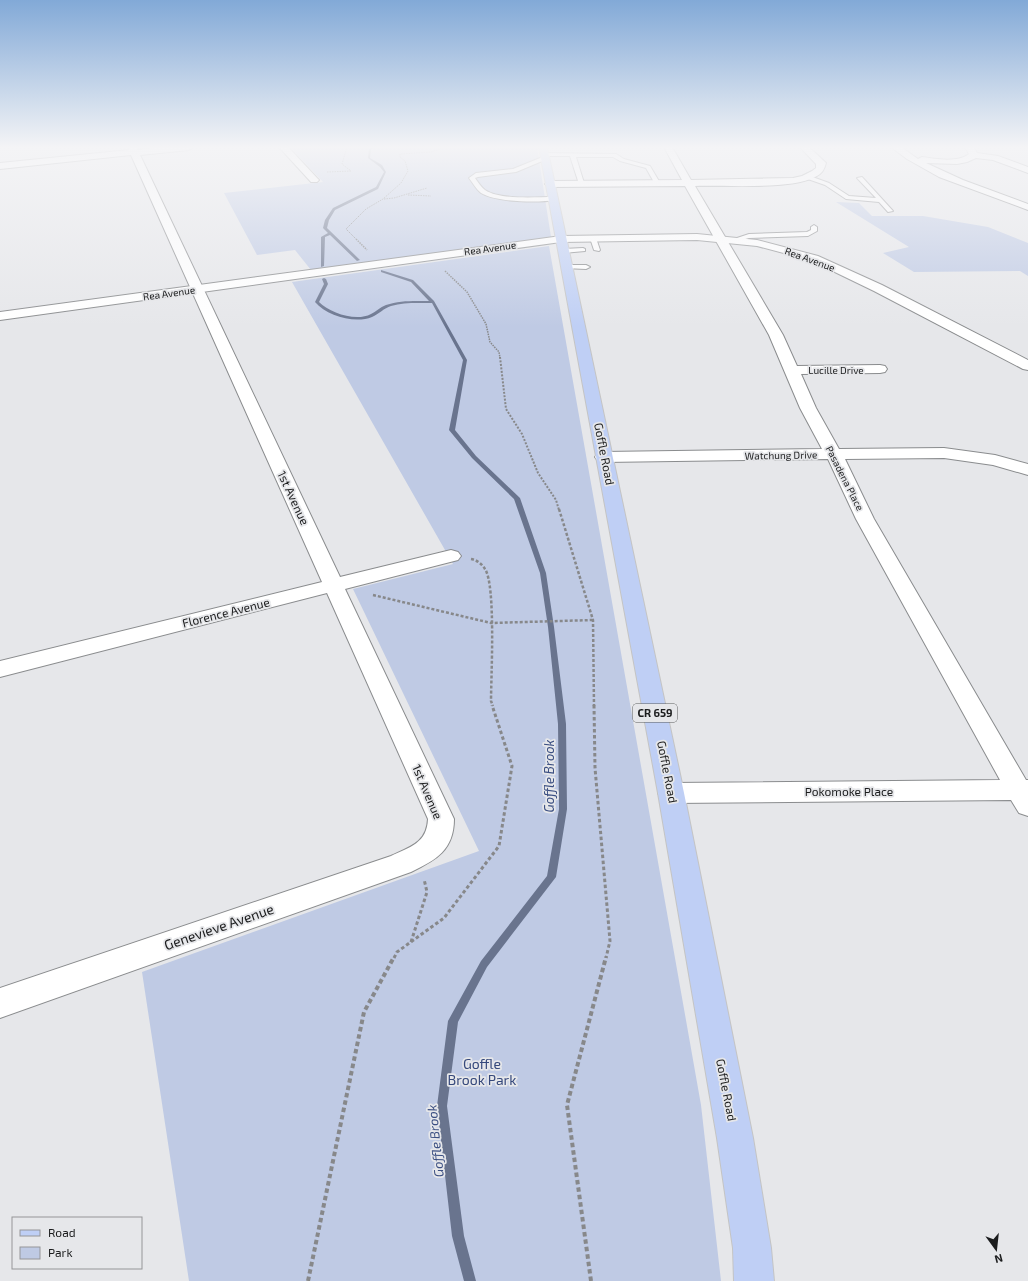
<svg xmlns="http://www.w3.org/2000/svg" width="1028" height="1281" font-family="'Exo 2',sans-serif">
<rect width="100%" height="100%" fill="#e6e7ea"/>
<g fill="#bfcae4">
<polygon points="290,147 537,147 551,237 311,270 295,250 257,255 224,193 323,182"/>
<polygon points="836,202 859,203 872,216 923,216 988,227 1028,243 1028,276 1020,271 914,272 883,253 909,247"/>
<polygon points="549,246 701,1105 721,1281 189,1281 142,972 479,851 353,589 453,564 292,282"/>
</g>
<g fill="none" stroke-linecap="round" stroke-linejoin="round">
<g fill="#69748e" fill-rule="evenodd">
<polygon points="372,147 376,147 371,149 370,158 382,165 386,172 378,189 335,210 329,220 327,228 360,260 357,261 330,235 325,237 324,266 321,267 321,237 328,233 323,228 325,220 333,208 376,187 384,172 380,167 368,158 369,149"/>
<path d="M381,270l32,10 21,21 33,59 -12,70 21,26 44,42 26,75 8,54 12,97 1,85 -11,68 -69,90 -29,55 -11,84 17,130 12,45h-12l-12,-45 -15,-130 11,-85 33,-60 66,-85 12,-67 -1,-85 -10,-97 -8,-54 -26,-74 -42,-41 -23,-28 14,-70 -31,-57c-14,0 -28,-1 -41,3 -7,2 -12,8 -19,11 -17,7 -45,-1 -57,-15l9,-18 -2,-5 2,-1 2,1 2,5 -9,18c11,11 37,20 52,12 5,-2 9,-7 15,-9 14,-5 29,-4 43,-4l-18,-19 -30,-10z"/>
</g>
<g stroke="#8a8c8e" stroke-width="2">
<g id="service">
<polygon points="543,153 616,154 624,159 650,166 660,183 655,184 646,168 620,161 613,157 576,157 584,183 579,184 570,156 545,156 542,154"/>
<path d="M545,156l3,2 -1,1 -31,13 -38,5 -3,1c3,4 6,9 10,12 15,10 50,7 68,7l2,1v2c-17,3 -60,2 -74,-7 -5,-4 -8,-10 -12,-15l7,-5 37,-4z"/>
<polygon points="807,175 829,183 849,196 876,198 857,178 862,177 893,211 888,212 879,202 846,199 825,185 805,178 805,176"/>
<polygon points="814,225 817,227 817,231 808,236 749,238 734,242 731,240 749,234 807,232 811,230 811,227"/>
<polygon points="593,236 596,238 600,250 599,251 594,250 590,238"/>
<polygon points="583,248 585,249 585,251 563,253 560,251 563,249"/>
<polygon points="566,265 586,265 590,267 586,269 564,268 562,267"/>
</g>
</g>
<g stroke="#8a8c8e" stroke-width="2">
<g id="minor">
<path d="M128,147h8l2,3 22,-3h33l-4,3 -49,5 200,422 111,-27 7,2 3,4 -3,4 -113,29 109,230c0,31 -18,41 -43,53l-411,146v-30l391,-132c19,-9 36,-13 37,-37l-101,-226 -327,84v-16l322,-79 -191,-427 -131,14v-6l129,-13z"/>
<polygon points="279,147 288,147 317,178 319,180 317,182 311,182"/>
<path d="M664,147h8l19,33 102,-2 9,-2 10,-5 4,-3v-4l-16,-17h9l17,16c-2,7 -4,11 -11,14 -23,13 -92,8 -120,9l88,149 14,31 83,-1 5,1 2,3 -2,3 -5,1 -79,1 15,34 23,41 105,-1 51,7 33,9v11l-35,-10 -49,-7 -99,1 29,60 152,261h2v36l-9,-3 -8,-13 -340,3 -9,-3 -4,-7 4,-7 9,-3 329,-3 -144,-261 -28,-60 -224,3 -6,-1 -3,-4 3,-4 6,-1 218,-3 -22,-41 -31,-73 -84,-149 -135,1 -5,-3 5,-3 132,-1z"/>
<path d="M891,147h10l17,12 4,-2c14,2 35,6 47,-3l-4,-7h9l3,6 21,3 30,11v6l-35,-13 -17,-2 -9,4 -10,2 -31,-1 37,17 65,24v6l-89,-33 -32,-18z"/>
</g>
</g>
<g stroke="#8a8c8e" stroke-width="2">
<polygon id="tertiary" points="697,234 757,240 818,256 882,285 1028,360 1028,370 1023,369 874,291 810,260 757,246 697,240 561,242 0,320 0,312 561,236"/>
</g>
<g stroke="#c4c4c4" stroke-width="2">
<polygon id="primary" points="539,147 547,147 684,793 753,1138 771,1248 774,1281 734,1281 733,1248 717,1138 658,793"/>
</g>
<g stroke="#87888a" stroke-width="1" stroke-dasharray="1.5 1" stroke-linecap="butt">
<polyline points="327,172 351,171 342,164 347,147"/>
<polyline points="408,195 431,196"/>
<polyline points="384,199 394,198 427,188"/>
<polyline points="357,240 346,229 366,209 383,199 401,183 408,171 405,161 400,157 400,154 431,152 446,147"/>
</g>
<g stroke="#87888a" stroke-width="1.5" stroke-dasharray="1.5 1" stroke-linecap="butt">
<polyline points="356,239 367,250"/>
<polyline points="445,271 467,292 486,324 490,342 499,352 500,358"/>
</g>
<polyline stroke="#87888a" stroke-width="2" stroke-dasharray="2 1.5" stroke-linecap="butt" points="500,357 506,409 522,434 538,473 556,500 559,510"/>
<g stroke="#87888a" stroke-width="2.5" stroke-dasharray="3 2" stroke-linecap="butt">
<polyline points="559,509 593,620 594,706"/>
<path d="M471,559c6,1 11,5 14,10 11,16 6,109 6,132l2,5"/>
<polyline points="373,595 491,623 593,620"/>
</g>
<g stroke="#87888a" stroke-width="3" stroke-dasharray="3.5 2.5" stroke-linecap="butt">
<polyline points="594,705 595,768 610,941 606,958"/>
<polyline points="411,942 427,892 424,879"/>
<polyline points="394,958 397,952 444,918 499,846 512,766 492,705"/>
</g>
<g stroke="#87888a" stroke-width="4" stroke-dasharray="4.5 3" stroke-linecap="butt">
<polyline points="308,1281 364,1012 394,957"/>
<polyline points="591,1281 567,1105 606,957"/>
</g>
<use href="#service" fill="#fff" fill-rule="evenodd"/>
<use href="#minor" fill="#fff" fill-rule="evenodd"/>
<use href="#tertiary" fill="#fff" fill-rule="evenodd"/>
<use href="#primary" fill="#bfcff5" fill-rule="evenodd"/>
</g>
<linearGradient id="sky" x2="0" y2="1"><stop stop-color="#82a9d7"/><stop offset="0.45" stop-color="#f4f4f6"/><stop offset="1" stop-color="#f4f4f6" stop-opacity="0"/></linearGradient>
<rect width="1028" height="327" fill="url(#sky)"/>
<g text-anchor="middle" stroke-width="3.5" stroke-linejoin="round" paint-order="stroke">
<g font-size="10" fill="#1c1d1e" stroke="#e6e7ea">
<text transform="translate(490 248) rotate(-8)" y="4">Rea Avenue</text>
<text transform="translate(810 259) rotate(20)" y="4">Rea Avenue</text>
<text transform="translate(169 293) rotate(-8)" y="4">Rea Avenue</text>
<text x="836" y="374">Lucille Drive</text>
<text transform="translate(781 455) rotate(-1)" y="4">Watchung Drive</text>
<text transform="translate(845 478) rotate(63)" y="4">Pasadena Place</text>
</g>
<rect fill="#e6e7ea" stroke="#595a5b" stroke-width="1" x="633" y="704" width="44" height="18" rx="3"/>
<g font-size="11" font-weight="bold" fill="#1c1d1e">
<text x="655" y="717">CR 659</text>
</g>
<g font-size="12" fill="#1c1d1e" stroke="#e6e7ea">
<text transform="translate(604 454) rotate(79)" y="4">Goffle Road</text>
<text transform="translate(293 498) rotate(65)" y="4">1st Avenue</text>
<text transform="translate(226 613) rotate(-14)" y="4">Florence Avenue</text>
<text transform="translate(667 772) rotate(79)" y="4">Goffle Road</text>
<text transform="translate(427 792) rotate(67)" y="4">1st Avenue</text>
<text x="849" y="796">Pokomoke Place</text>
<text transform="translate(726 1090) rotate(79)" y="4">Goffle Road</text>
</g>
<g font-size="13" font-style="italic" fill="#3b4f82" stroke="#e6e7ea">
<text transform="translate(549 776) rotate(-90)" y="5">Goffle Brook</text>
<text transform="translate(435 1141) rotate(-96)" y="5">Goffle Brook</text>
</g>
<g font-size="14" fill="#1c1d1e" stroke="#e6e7ea">
<text transform="translate(219 927) rotate(-19)" y="5">Genevieve Avenue</text>
</g>
<g font-size="14" fill="#36497c" stroke="#e6e7ea">
<text x="482" y="1069">Goffle<tspan x="482" dy="16">Brook Park</tspan></text>
</g>
</g>
<rect x="12" y="1217" width="130" height="52" fill="#e6e7ea" stroke="#959698"/>
<rect x="20" y="1230" width="20" height="6" fill="#bfcff5" stroke="#959698"/>
<text x="48" y="1237" font-size="12" fill="#1c1d1e">Road</text>
<rect x="20" y="1247" width="20" height="12" fill="#bfcae4" stroke="#959698"/>
<text x="48" y="1257" font-size="12" fill="#1c1d1e">Park</text>
<g transform="translate(996 1249) rotate(165)" stroke="#e6e7ea" stroke-width="3" paint-order="stroke">
<path d="M0-3L7 15L0 10L-7 15Z" fill="#1c1d1e"/>
<text y="-6" font-size="11" font-weight="bold" text-anchor="middle" fill="#1c1d1e">N</text>
</g>
</svg>
